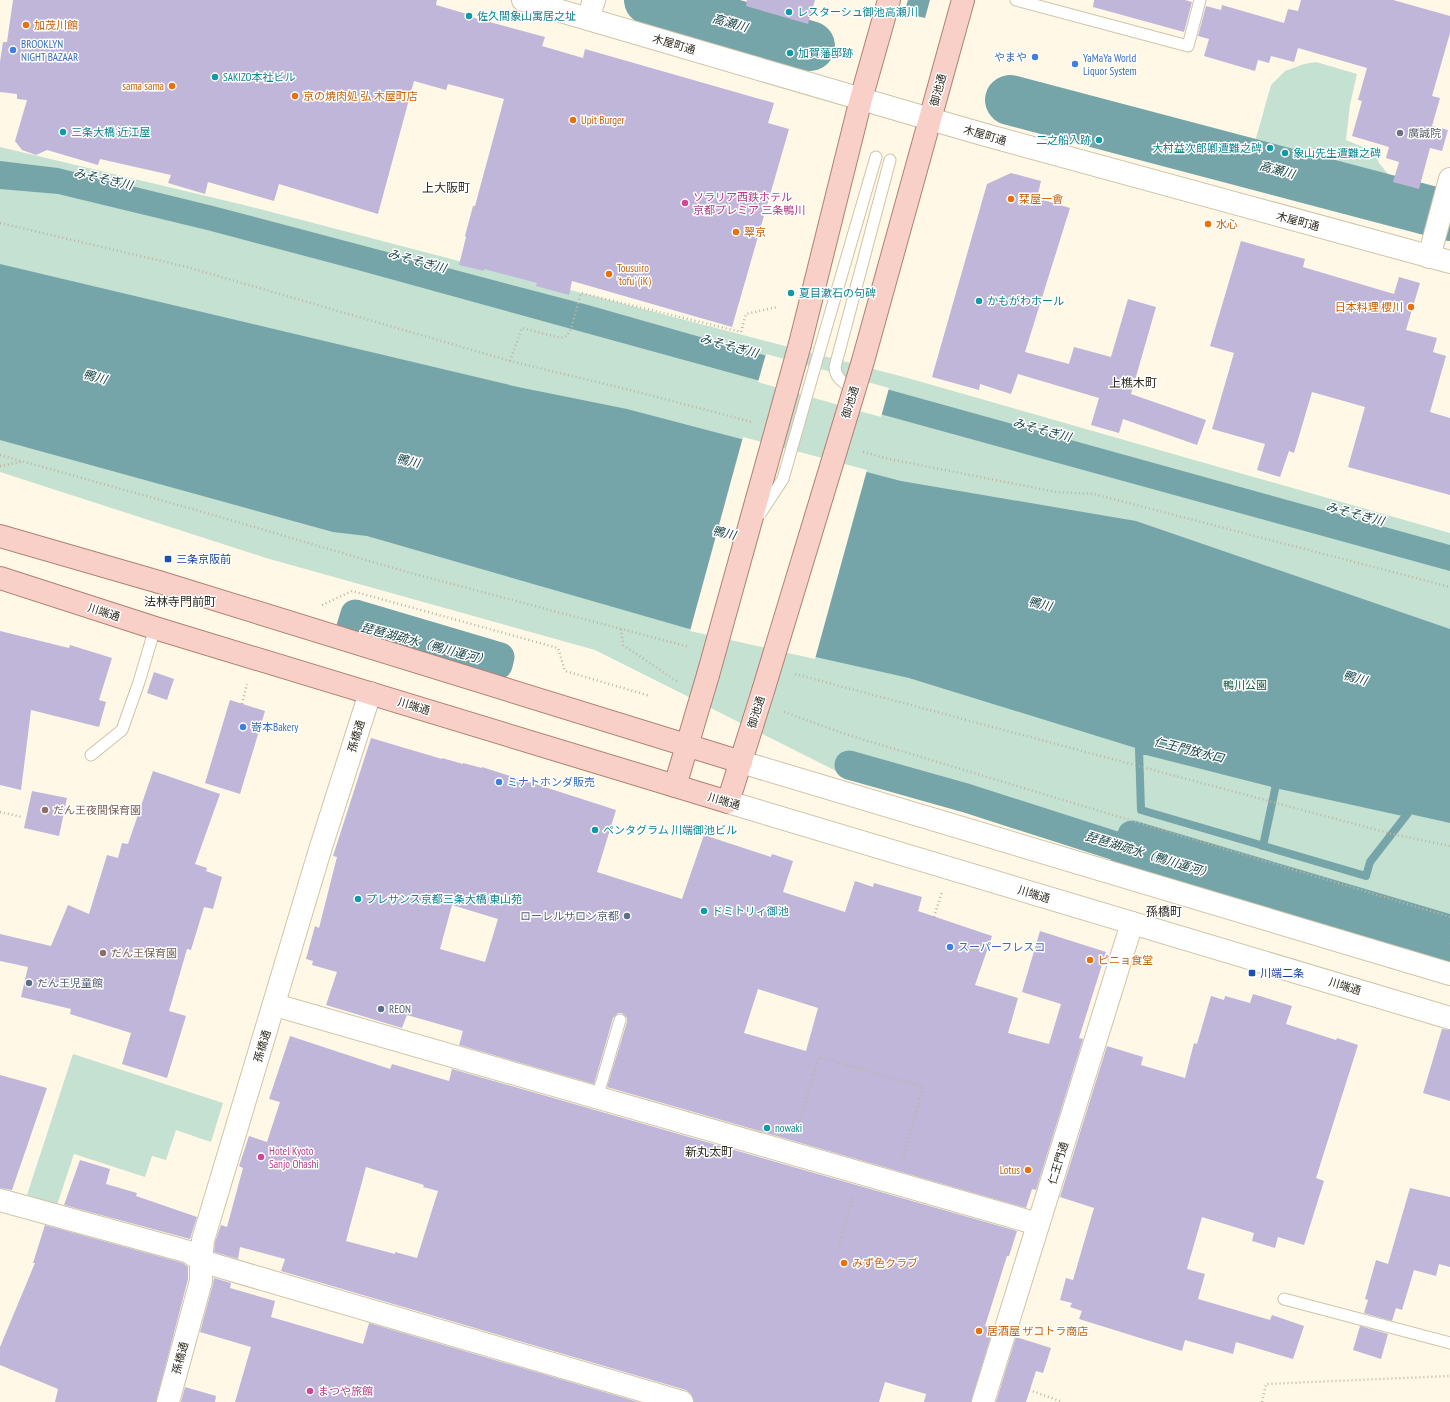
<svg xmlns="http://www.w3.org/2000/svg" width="1450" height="1402" font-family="'PT Sans Narrow','Noto Sans JP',sans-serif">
<rect width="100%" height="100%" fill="#fff8e6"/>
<g fill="#c5e1d2">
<polygon points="1316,62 1357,74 1350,105 1346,140 1375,152 1379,163 1388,174 1381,185 1289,162 1253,149 1271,85 1285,71 1304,64"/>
<polygon points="0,147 244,205 904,377 1450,533 1450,959 846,776 595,650 266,558 0,472"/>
<polygon points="73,1054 223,1103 211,1142 176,1130 166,1160 152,1156 145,1177 74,1154 57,1205 27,1195"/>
</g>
<g fill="#76a5a9">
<polygon points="908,0 930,0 925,18 904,13"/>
<polygon points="0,161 58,168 213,206 588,305 760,354 1450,545 1450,571 354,269 207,230 58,194 0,189"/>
<polygon points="0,264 518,387 627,409 901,481 1136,521 1450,629 1450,823 1276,784 1139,749 909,678 686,628 367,536 333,532 0,440"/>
</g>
<g fill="#fff8e6">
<polygon points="766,354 889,388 881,417 758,382"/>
<polygon points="743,437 867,470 815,659 690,631"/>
</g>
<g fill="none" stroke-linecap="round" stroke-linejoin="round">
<g stroke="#76a5a9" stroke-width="8">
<polygon points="1139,749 1276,784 1408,813 1370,862 1366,876 1141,810"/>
<polygon points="1138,829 1361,896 1360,902 1136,837"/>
<polyline points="1263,846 1277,780"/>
<polyline points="1254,886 1258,868"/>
</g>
<g stroke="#76a5a9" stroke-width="29">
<polygon points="355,614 500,657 498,665 420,648 351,627"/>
<polyline points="849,765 966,798 1147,856"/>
<polyline points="1450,929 1132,835 1125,862 1450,959"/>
</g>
<g stroke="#76a5a9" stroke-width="50">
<polyline points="649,0 810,46"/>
<polyline points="1010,100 1450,216"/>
</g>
</g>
<g fill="#bfb6d9" fill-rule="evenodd">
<polygon points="13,0 437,0 436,5 467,14 467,16 545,37 542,46 583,58 585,49 774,103 768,123 789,129 732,327 572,281 569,295 536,286 537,283 484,269 484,271 459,265 466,237 465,236 473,206 475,206 504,99 448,84 446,90 414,81 378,214 279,184 274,201 208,182 205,194 168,183 171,175 100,159 98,165 47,150 36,155 22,150 15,141 27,100 17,99 17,94 0,92 0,62 3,42 7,42"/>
<polygon points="747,0 815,0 808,24 746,6"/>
<polygon points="1094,0 1185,0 1192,2 1184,32 1093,7"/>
<polygon points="1301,0 1393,0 1450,16 1450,33 1432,96 1440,98 1432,126 1448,130 1442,151 1430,148 1419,189 1393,182 1399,162 1386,158 1389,147 1352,136 1362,101 1358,100 1367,68 1298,48 1294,62 1271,56 1269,63 1258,60 1255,71 1204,56 1209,39 1198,36 1206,6 1221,10 1222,5 1284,23 1288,9 1298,11"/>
<polygon points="1011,173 1041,181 1037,198 1070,208 1025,352 1069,364 1074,347 1111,357 1128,299 1156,307 1131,394 1206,420 1197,445 1123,419 1119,433 1091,425 1099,398 1018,374 1011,394 980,384 979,390 932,377 987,184"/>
<polygon points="1241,241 1305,259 1303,267 1394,294 1399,277 1420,283 1406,330 1437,338 1433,352 1446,356 1430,412 1450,418 1450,495 1348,467 1365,407 1312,392 1294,453 1289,451 1280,477 1257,470 1265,444 1212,429 1234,353 1210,346"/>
<polygon points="0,631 69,648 70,645 112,658 99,700 106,702 99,727 31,710 21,790 0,785"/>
<polygon points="154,672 174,679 167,700 147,693"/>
<polygon points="230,700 265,711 240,794 205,783"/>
<path d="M371,738l71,21v-1l21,6v-1l19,5v-1l134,43 -19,62 85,27 22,-64 67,22 1,-3 21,7 -10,31 62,20 10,-31 18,6 1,-4 48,14 -4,14 74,25 -17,49 43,13 -10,35 41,11 12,-40 -39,-12 18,-61 66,21 -27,86 4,1 -47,151 -4,-1 -6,19 -419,-121 20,-65v-4l-5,-5h-4l-5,5 -19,66 -135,-39 4,-14 -56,-16 -5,13 -76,-23 11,-33 -25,-7 1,-4 -7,-2 9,-33 4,2 18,-71 -4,-1zM452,905l46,14 -13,43 -45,-13zM758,989l60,19 -12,43 -62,-18z"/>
<polygon points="153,771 220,794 195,864 207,868 206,871 222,877 213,909 204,907 191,950 187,949 169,1011 186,1016 167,1078 122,1064 131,1033 70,1014 71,1009 21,997 28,967 0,961 0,934 51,946 68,905 89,914 107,855 118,858 122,843 128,844"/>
<polygon points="32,791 67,798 59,836 24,828"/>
<polygon points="1253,994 1292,1006 1286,1024 1336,1040 1337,1038 1358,1045 1316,1178 1324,1181 1304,1245 1278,1237 1275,1248 1252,1241 1254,1233 1202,1217 1187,1269 1205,1274 1198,1299 1270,1320 1272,1315 1304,1326 1293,1359 1236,1342 1233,1354 1185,1340 1182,1351 1079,1319 1082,1311 1070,1307 1072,1303 1060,1300 1066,1278 1073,1280 1094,1208 1060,1197 1107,1046 1143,1057 1141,1065 1185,1078 1194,1043 1197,1044 1211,996 1224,1000 1225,996 1250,1003"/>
<polygon points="1442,1029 1450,1030 1450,1101 1423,1093"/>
<path d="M290,1036l100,33 2,-5 57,17 3,-12 565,162 -8,25h-2l-22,70 8,3 -22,73h-47l2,-8 -41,-12 -6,20h-185l-3,-8 -5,-4 -405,-119 4,-12 -45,-12 -2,12 -24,-7 1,-10 6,-17 6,2 16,-59 -4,-2 10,-30 18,6 13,-40 -11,-3zM366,1167l58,18 -1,2 15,4 -21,67 -22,-6v2l-49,-13z"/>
<polygon points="0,1075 47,1088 12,1190 0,1188"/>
<polygon points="80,1160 110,1169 106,1184 137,1193 136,1196 197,1217 190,1239 64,1205"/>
<polygon points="1410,1188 1450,1197 1450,1267 1439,1264 1436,1276 1414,1270 1402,1310 1396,1308 1392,1321 1364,1313 1368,1300 1365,1299 1376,1260 1388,1264"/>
<polygon points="45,1225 183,1263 188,1267 188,1279 156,1402 55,1402 58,1389 0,1365 0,1347 35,1263 33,1263"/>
<polygon points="214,1278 231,1283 230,1288 275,1301 271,1317 363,1344 369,1323 638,1402 235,1402 251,1347 200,1332 213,1284"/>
<polygon points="1360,1326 1388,1334 1381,1359 1353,1350"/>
<polygon points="1016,1337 1051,1348 1043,1373 1036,1371 1026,1402 996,1402"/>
<polygon points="185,1387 216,1396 215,1402 181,1402"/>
</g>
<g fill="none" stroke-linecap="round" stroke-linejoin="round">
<g stroke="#cfc4a8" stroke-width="13">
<g id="service">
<polyline points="1016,0 1188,46 1200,0"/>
<polyline points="820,349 876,157"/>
<path d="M854,389c-9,-6 -19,-10 -19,-22l55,-207"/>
<polyline points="91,755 122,730 139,682 155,628"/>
<polyline points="597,1098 620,1020"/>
<polyline points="1284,1299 1450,1343"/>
</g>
</g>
<g stroke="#cfc4a8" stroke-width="24">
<g id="minor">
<polyline points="588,19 594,0"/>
<polyline points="930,119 989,136 1450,262"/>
<polyline points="1429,257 1450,179"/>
<polyline points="275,1005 1038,1224"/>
<polyline points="0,1200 189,1252 201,1261 682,1402"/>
<polyline points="168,1402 201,1281 201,1261 203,1240 320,850 370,693"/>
<polyline points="983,1402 1132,923"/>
</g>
</g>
<g stroke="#cfc4a8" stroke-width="24">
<g id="tertiary">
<polyline points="523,0 930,119"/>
<polyline points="741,762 1450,974"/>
<polyline points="728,802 1450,1018"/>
</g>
</g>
<g stroke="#ae8173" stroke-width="24">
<g id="primary">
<polyline points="800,344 861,99 889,0"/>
<polyline points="863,361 963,0"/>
<polyline points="0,536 159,582 741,762"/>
<polyline points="0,578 155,628 728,802 763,691"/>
<polyline points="675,786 708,675"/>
</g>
</g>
<g stroke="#bcb6a6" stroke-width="2.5" stroke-dasharray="1 3" stroke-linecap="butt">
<polyline points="0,223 187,267 510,361 634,391 752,422"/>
<polyline points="510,361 522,328 561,338 567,336 571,329 581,293 741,332 746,314 777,307"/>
<polyline points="863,452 889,459 1056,492 1094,494 1450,587"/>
<polyline points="0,455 196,510 407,572 689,647"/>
<polyline points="0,466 21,462"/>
<polyline points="322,605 352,591 558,648 565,671 650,696"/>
<polyline points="621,629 623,645 678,682"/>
<polyline points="795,674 1392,834 1450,846"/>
<polyline points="242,704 247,684"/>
<polyline points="784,712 845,734 1450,917"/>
<polyline points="0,812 22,817"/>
<polyline points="934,917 942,892"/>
<polyline points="797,1129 819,1057 923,1087 903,1160"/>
<polyline points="839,1245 853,1197"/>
<polyline points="1029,1390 1063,1402"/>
<polyline points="1262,1402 1266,1384 1450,1376"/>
</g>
<use href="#service" stroke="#fff" stroke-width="11"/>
<use href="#minor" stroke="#fff" stroke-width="22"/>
<use href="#tertiary" stroke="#fff" stroke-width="22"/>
<use href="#primary" stroke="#f8d0c7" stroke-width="22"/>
<g stroke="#cfc4a8" stroke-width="13" stroke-linecap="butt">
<polyline id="service-bridge" points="760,514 783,479 820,349"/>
</g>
<g stroke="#ae8173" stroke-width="24" stroke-linecap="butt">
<g id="primary-bridge">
<polyline points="708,675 800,344"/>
<polyline points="763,691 863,361"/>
</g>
</g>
<use href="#service-bridge" stroke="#fff" stroke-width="11"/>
<use href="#primary-bridge" stroke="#f8d0c7" stroke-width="22"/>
</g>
<g fill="#0f9aa8" stroke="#fff" stroke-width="1.5">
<circle cx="789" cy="12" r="4"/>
<circle cx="469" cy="16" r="4"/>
<circle cx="790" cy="53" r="4"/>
<circle cx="215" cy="77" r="4"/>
<circle cx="63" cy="132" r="4"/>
<circle cx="1099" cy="140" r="4"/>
<circle cx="1270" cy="148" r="4"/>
<circle cx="1285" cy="153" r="4"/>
<circle cx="791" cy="293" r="4"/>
<circle cx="979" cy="301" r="4"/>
<circle cx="595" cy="830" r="4"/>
<circle cx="358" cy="899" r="4"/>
<circle cx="704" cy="911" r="4"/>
<circle cx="767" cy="1128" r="4"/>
</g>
<g fill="#e8710a" stroke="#fff" stroke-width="1.5">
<circle cx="26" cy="25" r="4"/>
<circle cx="172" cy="86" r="4"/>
<circle cx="295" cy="96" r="4"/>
<circle cx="573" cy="120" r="4"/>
<circle cx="1011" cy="199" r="4"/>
<circle cx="1208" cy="224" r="4"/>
<circle cx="736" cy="232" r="4"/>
<circle cx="609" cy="274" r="4"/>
<circle cx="1411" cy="307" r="4"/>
<circle cx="1090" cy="960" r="4"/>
<circle cx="1028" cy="1170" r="4"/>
<circle cx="844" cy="1263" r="4"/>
<circle cx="979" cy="1331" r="4"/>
</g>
<g fill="#3f7fe0" stroke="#fff" stroke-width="1.5">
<circle cx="13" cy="50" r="4"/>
<circle cx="1035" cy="57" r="4"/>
<circle cx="1075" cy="64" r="4"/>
<circle cx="243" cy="727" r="4"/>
<circle cx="499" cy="782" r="4"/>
<circle cx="950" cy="947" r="4"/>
</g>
<circle fill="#6b7280" stroke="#fff" stroke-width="1.5" cx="1400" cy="133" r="4"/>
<g fill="#d1479c" stroke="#fff" stroke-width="1.5">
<circle cx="685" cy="203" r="4"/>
<circle cx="261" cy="1157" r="4"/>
<circle cx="310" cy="1391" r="4"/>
</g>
<g fill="#1a4fb4" stroke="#fff" stroke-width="1.5">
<rect x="164" y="555" width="8" height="8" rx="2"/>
<rect x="1248" y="969" width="8" height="8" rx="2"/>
</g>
<g fill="#8d6e63" stroke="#fff" stroke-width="1.5">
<circle cx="45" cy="810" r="4"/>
<circle cx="103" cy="953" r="4"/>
</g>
<g fill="#5c6f8a" stroke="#fff" stroke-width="1.5">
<circle cx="627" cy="916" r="4"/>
<circle cx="29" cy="983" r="4"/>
<circle cx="381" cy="1009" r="4"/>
</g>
<g text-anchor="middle" stroke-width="3" stroke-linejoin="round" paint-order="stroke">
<g font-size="11" fill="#0d838f" stroke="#fff" text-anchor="start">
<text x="797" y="16">レスターシュ御池高瀬川</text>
<text x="477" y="20">佐久間象山寓居之址</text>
<text x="798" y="57">加賀藩邸跡</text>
<text x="223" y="81">SAKIZO本社ビル</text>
<text x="71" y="136">三条大橋 近江屋</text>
<text x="1091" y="144" text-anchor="end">二之船入跡</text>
<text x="1262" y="152" text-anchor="end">大村益次郎卿遭難之碑</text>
<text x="1293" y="157">象山先生遭難之碑</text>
<text x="799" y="297">夏目漱石の句碑</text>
<text x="987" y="305">かもがわホール</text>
<text x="603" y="834">ペンタグラム 川端御池ビル</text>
<text x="366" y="903">プレサンス京都三条大橋 東山苑</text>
<text x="712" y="915">ドミトリィ御池</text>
<text x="775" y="1132">nowaki</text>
</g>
<g font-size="11" fill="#c56008" stroke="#fff" text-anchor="start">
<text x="34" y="29">加茂川館</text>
<text x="164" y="90" text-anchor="end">sama sama</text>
<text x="303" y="100">京の焼肉処 弘 木屋町店</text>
<text x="581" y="124">Upit Burger</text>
<text x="1019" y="203">栞屋一會</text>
<text x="1216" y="228">水心</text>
<text x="744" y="236">翠京</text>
<text x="617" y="272">Tousuiro<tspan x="617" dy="13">'tofu' (iK)</tspan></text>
<text x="1403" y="311" text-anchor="end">日本料理 櫻川</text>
<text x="1098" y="964">ピニョ食堂</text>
<text x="1020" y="1174" text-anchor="end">Lotus</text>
<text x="852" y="1267">みず色クラブ</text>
<text x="987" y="1335">居酒屋 ザコトラ商店</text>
</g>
<g font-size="11" fill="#366cbe" stroke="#fff" text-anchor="start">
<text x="21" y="48">BROOKLYN<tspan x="21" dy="13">NIGHT BAZAAR</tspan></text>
<text x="1027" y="61" text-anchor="end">やまや</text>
<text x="1083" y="62">YaMaYa World<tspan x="1083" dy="13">Liquor System</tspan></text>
<text x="251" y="731">嵜本Bakery</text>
<text x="507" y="786">ミナトホンダ販売</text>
<text x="958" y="951">スーパーフレスコ</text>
</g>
<g font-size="11" fill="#2d281d" stroke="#fff">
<text transform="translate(674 44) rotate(16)" y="4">木屋町通</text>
<text transform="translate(938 90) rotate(-75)" y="4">御池通</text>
<text transform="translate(985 135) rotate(16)" y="4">木屋町通</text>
<text transform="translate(1298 221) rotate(15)" y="4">木屋町通</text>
<text transform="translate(850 402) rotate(-73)" y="4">御池通</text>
<text transform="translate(104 612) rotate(18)" y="4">川端通</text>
<text transform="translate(414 706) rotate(17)" y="4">川端通</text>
<text transform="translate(756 712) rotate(-73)" y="4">御池通</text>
<text transform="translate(356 736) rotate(-73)" y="4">孫橋通</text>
<text transform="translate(724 801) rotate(16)" y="4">川端通</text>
<text transform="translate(1034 894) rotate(17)" y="4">川端通</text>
<text transform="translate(1345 986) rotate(17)" y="4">川端通</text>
<text transform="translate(262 1046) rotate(-73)" y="4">孫橋通</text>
<text transform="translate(1058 1163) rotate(-73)" y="4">仁王門通</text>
<text transform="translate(180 1358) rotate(-75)" y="4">孫橋通</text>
</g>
<g font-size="11" fill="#5b616d" stroke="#fff" text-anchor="start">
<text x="1408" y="137">廣誠院</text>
</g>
<g font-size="11" fill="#b23c85" stroke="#fff" text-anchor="start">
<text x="693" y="201">ソラリア西鉄ホテル<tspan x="693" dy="13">京都プレミア 三条鴨川</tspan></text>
<text x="269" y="1155">Hotel Kyoto<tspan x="269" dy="13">Sanjo Ohashi</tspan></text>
<text x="318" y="1395">まつや旅館</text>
</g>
<g font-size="11" fill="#164399" stroke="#fff" text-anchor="start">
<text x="176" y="563">三条京阪前</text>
<text x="1260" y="977">川端二条</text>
</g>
<g font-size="11" fill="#12563b" stroke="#fff">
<text x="1245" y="689">鴨川公園</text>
</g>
<g font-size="11" fill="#785e54" stroke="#fff" text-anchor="start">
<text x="53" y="814">だん王夜間保育園</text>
<text x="111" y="957">だん王保育園</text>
</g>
<g font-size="11" fill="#4e5e75" stroke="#fff" text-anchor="start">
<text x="619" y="920" text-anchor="end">ローレルサロン京都</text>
<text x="37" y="987">だん王児童館</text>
<text x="389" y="1013">REON</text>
</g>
<g font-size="12" font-style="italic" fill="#154245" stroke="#fff">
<text transform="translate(730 23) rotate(16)" y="4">高瀬川</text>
<text transform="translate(1277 170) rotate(15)" y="4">高瀬川</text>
<text transform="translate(103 179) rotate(13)" y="4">みそそぎ川</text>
<text transform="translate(417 261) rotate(15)" y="4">みそそぎ川</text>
<text transform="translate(729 346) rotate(15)" y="4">みそそぎ川</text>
<text transform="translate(95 377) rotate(15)" y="4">鴨川</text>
<text transform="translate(1042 430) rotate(15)" y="4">みそそぎ川</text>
<text transform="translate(408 461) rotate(13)" y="4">鴨川</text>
<text transform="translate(1355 514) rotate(15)" y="4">みそそぎ川</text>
<text transform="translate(724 533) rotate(13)" y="4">鴨川</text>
<text transform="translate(1040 604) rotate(13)" y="4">鴨川</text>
<text transform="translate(425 644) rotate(15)" y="4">琵琶湖疏水（鴨川運河）</text>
<text transform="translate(1355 678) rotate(16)" y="4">鴨川</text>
<text transform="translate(1189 750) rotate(14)" y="4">仁王門放水口</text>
<text transform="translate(1149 855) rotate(17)" y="4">琵琶湖疏水（鴨川運河）</text>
</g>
<g font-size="12" fill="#2d281d" stroke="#fff">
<text x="446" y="192">上大阪町</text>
<text x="1133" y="387">上樵木町</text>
<text x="180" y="606">法林寺門前町</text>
<text x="1164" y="916">孫橋町</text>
<text x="709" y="1156">新丸太町</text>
</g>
</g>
</svg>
